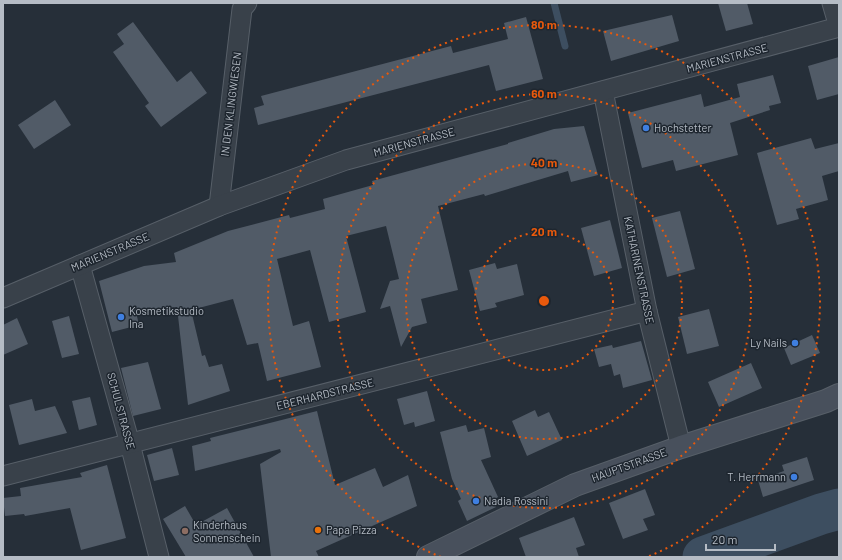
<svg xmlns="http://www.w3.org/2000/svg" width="842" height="560" font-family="Barlow,sans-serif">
<rect width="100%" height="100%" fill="#262f39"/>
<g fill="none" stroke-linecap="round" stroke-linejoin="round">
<polyline stroke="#3d4e60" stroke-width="7" points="554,3 565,46"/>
<polyline stroke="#3d4e60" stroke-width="41" points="703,557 821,514 839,509"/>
</g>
<g fill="#515b67">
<polygon points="718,3 747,3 753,24 726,31"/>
<polygon points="672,15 679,41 611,61 603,31"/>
<polygon points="526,17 543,79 496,91 489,65 258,125 254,108 264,105 261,96 451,46 453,53 508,39 504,23"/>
<polygon points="133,22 177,82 191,71 207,93 161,127 145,106 149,103 113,52 124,44 117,34"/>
<polygon points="839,57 839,94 817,100 808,66"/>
<polygon points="773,75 781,103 769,106 770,110 730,123 738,155 676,171 673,160 642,168 628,113 701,94 704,107 740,97 737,84"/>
<polygon points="55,100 71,125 34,149 18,125"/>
<polygon points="584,126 598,175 571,182 568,171 485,196 484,194 438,206 458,290 421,299 427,323 412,327 401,347 390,306 380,309 390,281 399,279 386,226 346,236 366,312 329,322 310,250 277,259 293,326 309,321 321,367 267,381 258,343 247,345 233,299 191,310 202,356 205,355 209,367 222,364 230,391 188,405 177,307 136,312 139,325 112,332 99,281 144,266 176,262 174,253 228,231 289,215 290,218 325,209 323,199 373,185 372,181 508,144 508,143 554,129"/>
<polygon points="811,138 815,149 839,143 839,171 822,176 828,200 796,209 799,219 777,225 757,153"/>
<polygon points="680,211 695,269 667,277 652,218"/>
<polygon points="610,220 622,268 594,276 581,228"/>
<polygon points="495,263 497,269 517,264 524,295 495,303 497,307 480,311 469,270"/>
<polygon points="709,309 719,346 687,354 678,317"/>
<polygon points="69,316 79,354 62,358 52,321"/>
<polygon points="17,318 28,344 3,355 3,325"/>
<polygon points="812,335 820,353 791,365 784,348"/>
<polygon points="641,341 652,380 623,388 620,374 614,376 611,364 599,367 594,349 612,345 613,348"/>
<polygon points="148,362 161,409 133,416 121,368"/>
<polygon points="751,363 762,388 719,407 708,382"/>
<polygon points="427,391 435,421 415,427 414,422 404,425 397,399"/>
<polygon points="90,397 97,425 79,430 72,401"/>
<polygon points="32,399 35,411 55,406 67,433 19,445 9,405"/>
<polygon points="535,410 538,417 549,412 562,440 527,456 512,421"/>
<polygon points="317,411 335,485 375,468 383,487 408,475 417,506 316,551 319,557 271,557 260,464 281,452 280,449 195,471 192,446 211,441 210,438"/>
<polygon points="466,425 468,432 484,428 491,457 481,460 498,497 493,500 496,507 467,521 458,501 461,499 452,479 440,432"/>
<polygon points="172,448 179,475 154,481 147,455"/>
<polygon points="807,457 814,480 763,497 758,480 784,471 782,465"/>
<polygon points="107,465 126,538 81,550 70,508 25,516 24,514 5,516 3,498 21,496 20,488 82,477 80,473"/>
<polygon points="645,489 655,515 643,519 648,530 623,539 609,503"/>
<polygon points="185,506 196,525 227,508 254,557 186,557 163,519"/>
<polygon points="574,517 585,545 576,548 579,557 526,557 519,538"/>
</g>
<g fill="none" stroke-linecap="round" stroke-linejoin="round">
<g stroke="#575f68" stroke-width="21">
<g id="street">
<polyline points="603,91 647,311 681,447"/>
<polyline points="219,206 242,9 247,3"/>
<polyline points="80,265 130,444 159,557"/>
<polyline points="3,298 219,206 346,160 839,27 832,3"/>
<polyline points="3,476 647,311"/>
</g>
</g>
<g stroke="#575f68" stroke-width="24">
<polyline id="secondary" points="428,557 575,485 681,447 826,401 839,395"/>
</g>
<use href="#street" stroke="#39414a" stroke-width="19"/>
<use href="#secondary" stroke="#48505c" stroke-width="22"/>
</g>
<g fill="none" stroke="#e8590c" stroke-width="2" stroke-dasharray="2 4">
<circle cx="544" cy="301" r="69"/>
<circle cx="544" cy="301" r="138"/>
<circle cx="544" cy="301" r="207"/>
<path d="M441 557A276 276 0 1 1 647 557"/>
</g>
<g fill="#3f7fe0" stroke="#1e262f" stroke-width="1.5">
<circle cx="646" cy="128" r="4"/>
<circle cx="121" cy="317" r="4"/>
<circle cx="795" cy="343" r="4"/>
<circle cx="794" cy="477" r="4"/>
<circle cx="476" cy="501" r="4"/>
</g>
<circle fill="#e8710a" stroke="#1e262f" stroke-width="1.5" cx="318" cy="530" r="4"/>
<circle fill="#8d6e63" stroke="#1e262f" stroke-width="1.5" cx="185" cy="531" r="4"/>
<g text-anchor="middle" stroke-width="3" stroke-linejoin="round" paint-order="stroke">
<g font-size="11" fill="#b5bcc5" stroke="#1e262f">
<text transform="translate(727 58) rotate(-15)" y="4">MARIENSTRASSE</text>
<text transform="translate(231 104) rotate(-83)" y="4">IN DEN KLINGWIESEN</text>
<text transform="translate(414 142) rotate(-15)" y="4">MARIENSTRASSE</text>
<text transform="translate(110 252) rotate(-23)" y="4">MARIENSTRASSE</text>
<text transform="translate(639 270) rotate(78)" y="4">KATHARINENSTRASSE</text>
<text transform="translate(325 394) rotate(-14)" y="4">EBERHARDSTRASSE</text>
<text transform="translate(121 411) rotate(75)" y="4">SCHULSTRASSE</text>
<text transform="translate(629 465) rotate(-20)" y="4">HAUPTSTRASSE</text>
</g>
<g font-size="11" fill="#b5bcc5" stroke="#1e262f" text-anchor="start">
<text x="654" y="132">Hochstetter</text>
<text x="129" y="315">Kosmetikstudio<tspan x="129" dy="13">Ina</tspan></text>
<text x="787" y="347" text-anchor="end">Ly Nails</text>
<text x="786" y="481" text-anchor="end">T. Herrmann</text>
<text x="484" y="505">Nadia Rossini</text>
<text x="193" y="529">Kinderhaus<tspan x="193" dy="13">Sonnenschein</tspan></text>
<text x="326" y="534">Papa Pizza</text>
</g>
</g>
<circle cx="544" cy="301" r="6" fill="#e8590c" stroke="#1e262f" stroke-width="2"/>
<g font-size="12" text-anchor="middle" font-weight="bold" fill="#e8590c" stroke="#1e262f" stroke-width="3" stroke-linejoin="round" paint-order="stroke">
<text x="544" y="29">80 m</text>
<text x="544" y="98">60 m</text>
<text x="544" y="167">40 m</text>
<text x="544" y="236">20 m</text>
</g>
<rect width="842" height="560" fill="none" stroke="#b5bcc5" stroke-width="8"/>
<path d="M706 544v6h69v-6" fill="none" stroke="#b5bcc5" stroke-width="2"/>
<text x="712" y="544" font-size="12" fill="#b5bcc5" stroke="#1e262f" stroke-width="3" paint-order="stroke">20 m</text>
</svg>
